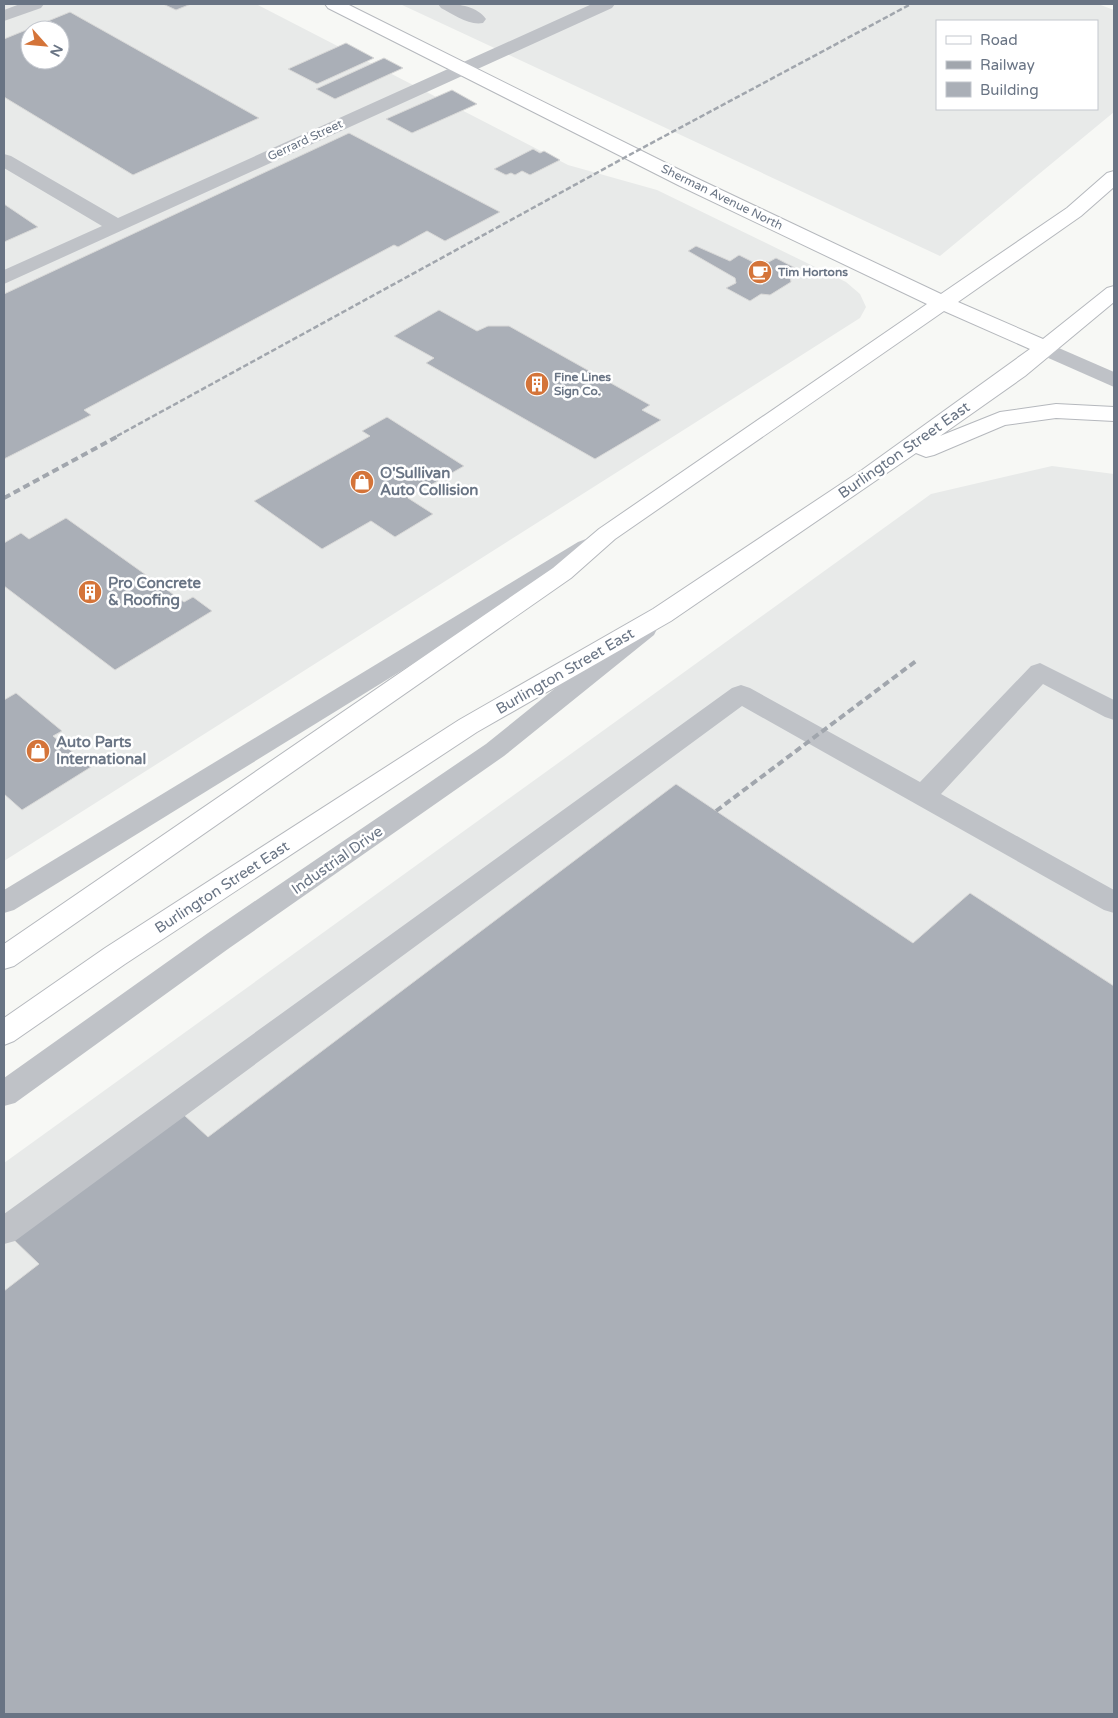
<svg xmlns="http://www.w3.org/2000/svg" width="1118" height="1718" font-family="'Varela Round',sans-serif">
<rect width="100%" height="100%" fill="#f7f8f5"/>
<g fill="#e8eae9" fill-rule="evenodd">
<path d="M4,4h252l312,161 89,25 189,92 14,12 6,13 -6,11 -856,543zM30,30h30v30h-30z"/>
<path d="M400,4h698l16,6v102l-174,144zM937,21h160v88h-160z"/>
<polygon points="1052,466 1114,474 1114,1714 4,1714 4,1163 931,494"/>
</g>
<g fill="#aaafb7" stroke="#d9d9d8" fill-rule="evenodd">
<polygon points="163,4 191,4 176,10"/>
<path d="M70,12l189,106 -126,57 -129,-78v-58zM30,30h30v30h-30z"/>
<polygon points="346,43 374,58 317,84 288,69"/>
<polygon points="384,58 403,68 335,99 316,89"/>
<polygon points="452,90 477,104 412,133 386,119"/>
<polygon points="349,133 500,212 445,241 427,231 398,247 394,245 84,410 91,415 4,459 4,294"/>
<polygon points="533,149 540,153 544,151 560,160 530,175 522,171 515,175 511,173 506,175 494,169"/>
<polygon points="4,204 38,227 4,242"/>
<polygon points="696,246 730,261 739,255 757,264 765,264 776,258 799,270 790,276 791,282 770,295 761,294 750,301 726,288 736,283 735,278 688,251"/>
<polygon points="439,310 477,331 488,326 509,326 650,405 642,410 661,420 595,459 426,363 434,358 394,336"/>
<polygon points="387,417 464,466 408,498 433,514 395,537 371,521 322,549 254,501 370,436 362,431"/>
<polygon points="66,518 184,602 193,597 212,611 115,670 4,586 4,543 21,533 29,539"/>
<polygon points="16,693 62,731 53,736 91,767 22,810 4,794 4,700"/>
<polygon points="676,784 913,943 970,893 1114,986 1114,1714 4,1714 4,1291 39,1264 14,1240 184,1115 208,1137"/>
</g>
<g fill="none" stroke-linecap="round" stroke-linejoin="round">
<g stroke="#b5b8bd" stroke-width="2">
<polygon id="major" points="325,4 347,4 694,177 941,294 1067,208 1107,173 1114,171 1114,187 1081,216 958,302 1043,339 1107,288 1114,286 1114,302 1025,376 940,436 1000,412 1056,404 1114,407 1114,421 1056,418 1005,425 934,455 926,457 916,453 671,621 477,732 125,964 14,1041 4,1045 4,1018 105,948 459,720 653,609 862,470 1030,349 944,311 615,539 571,578 14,966 4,969 4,944 553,568 599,529 927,304 680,186 328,8"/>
</g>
<g fill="#bfc2c7" fill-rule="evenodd">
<polygon points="20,4 44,4 41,8 4,21 4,10"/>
<path d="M438,4c16,-1 38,1 48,15l-3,4c-14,3 -30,-9 -42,-15z"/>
<polygon points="592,4 615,4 612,8 4,284 4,270 102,226 4,168 4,154 11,156 118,218"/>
<polygon points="1045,342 1114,372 1114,387 1037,353 1034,348 1037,343"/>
<polygon points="586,539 594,542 598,547 594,552 14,910 4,913 4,890 578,542"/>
<polygon points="645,621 654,623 657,629 654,635 504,756 228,949 15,1103 4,1106 4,1078 208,933 486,744 636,623"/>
<polygon points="1040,663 1114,700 1114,720 1105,717 1043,684 941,794 1114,890 1114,913 1104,910 742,706 15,1241 4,1244 4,1214 732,688 741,685 750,688 920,782 1031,666"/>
</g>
<use href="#major" fill="#fff" fill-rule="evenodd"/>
<polyline stroke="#a1a6ad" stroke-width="2.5" stroke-dasharray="5.5 2.5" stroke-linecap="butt" points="117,436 633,153 911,4"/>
<g stroke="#a1a6ad" stroke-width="4" stroke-dasharray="7 4" stroke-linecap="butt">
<polyline points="4,498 120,435"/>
<polyline points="716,811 916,661"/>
</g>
</g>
<defs>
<g id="cafe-disc" transform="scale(1.25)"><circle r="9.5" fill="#d47439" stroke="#fff"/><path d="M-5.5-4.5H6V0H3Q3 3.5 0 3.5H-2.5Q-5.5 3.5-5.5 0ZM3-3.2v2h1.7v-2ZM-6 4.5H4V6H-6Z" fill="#fff"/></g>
<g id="building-disc" transform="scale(1.25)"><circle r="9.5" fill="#d47439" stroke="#fff"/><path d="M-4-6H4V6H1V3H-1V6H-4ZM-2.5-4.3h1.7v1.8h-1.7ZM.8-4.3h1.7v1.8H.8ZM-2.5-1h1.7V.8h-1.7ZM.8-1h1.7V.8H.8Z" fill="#fff"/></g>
<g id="shop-disc" transform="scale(1.25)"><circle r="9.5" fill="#d47439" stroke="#fff"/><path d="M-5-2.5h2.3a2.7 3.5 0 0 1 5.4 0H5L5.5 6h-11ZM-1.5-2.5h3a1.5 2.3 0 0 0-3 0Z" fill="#fff"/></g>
</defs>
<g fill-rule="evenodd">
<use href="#cafe-disc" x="760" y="272"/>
<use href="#building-disc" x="537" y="384"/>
<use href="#shop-disc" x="362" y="482"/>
<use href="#building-disc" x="90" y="592"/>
<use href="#shop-disc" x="38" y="751"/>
</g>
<g text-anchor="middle" stroke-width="5" stroke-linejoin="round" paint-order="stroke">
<g font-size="12" fill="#697484" stroke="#fff">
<text transform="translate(305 140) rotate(-25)" y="4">Gerrard Street</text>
<text transform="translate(722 197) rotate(26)" y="4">Sherman Avenue North</text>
</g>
<g font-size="12" font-weight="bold" fill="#697484" stroke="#fff" text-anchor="start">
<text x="778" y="276">Tim Hortons</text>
<text x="554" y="381">Fine Lines<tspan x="554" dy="14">Sign Co.</tspan></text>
</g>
<g font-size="15" fill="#697484" stroke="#fff">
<text transform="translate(904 450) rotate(-35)" y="5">Burlington Street East</text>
<text transform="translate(565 671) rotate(-30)" y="5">Burlington Street East</text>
<text transform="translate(337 860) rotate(-35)" y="5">Industrial Drive</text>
<text transform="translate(222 887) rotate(-33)" y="5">Burlington Street East</text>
</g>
<g font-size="15" font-weight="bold" fill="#697484" stroke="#fff" text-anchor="start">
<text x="380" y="478">O'Sullivan<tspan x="380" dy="17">Auto Collision</tspan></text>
<text x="108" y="588">Pro Concrete<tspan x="108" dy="17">&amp; Roofing</tspan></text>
<text x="56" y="747">Auto Parts<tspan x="56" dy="17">International</tspan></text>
</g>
</g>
<rect width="1118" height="1718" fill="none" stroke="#697484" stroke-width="10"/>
<rect x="936" y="20" width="162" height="90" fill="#ffffff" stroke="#c3c7ce"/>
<rect x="946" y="36" width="25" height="8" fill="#ffffff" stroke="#c3c7ce"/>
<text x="980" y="45" font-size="15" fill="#697484">Road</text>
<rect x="946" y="61" width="25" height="8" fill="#a1a6ad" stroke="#c3c7ce"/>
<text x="980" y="70" font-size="15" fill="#697484">Railway</text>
<rect x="946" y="82" width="25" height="15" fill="#aaafb7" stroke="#c3c7ce"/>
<text x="980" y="95" font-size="15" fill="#697484">Building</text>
<g transform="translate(45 45) rotate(117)"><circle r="24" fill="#ffffff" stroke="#c3c7ce"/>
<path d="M0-4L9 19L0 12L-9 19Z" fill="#d47439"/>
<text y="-8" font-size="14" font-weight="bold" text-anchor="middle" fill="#697484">N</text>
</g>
</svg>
